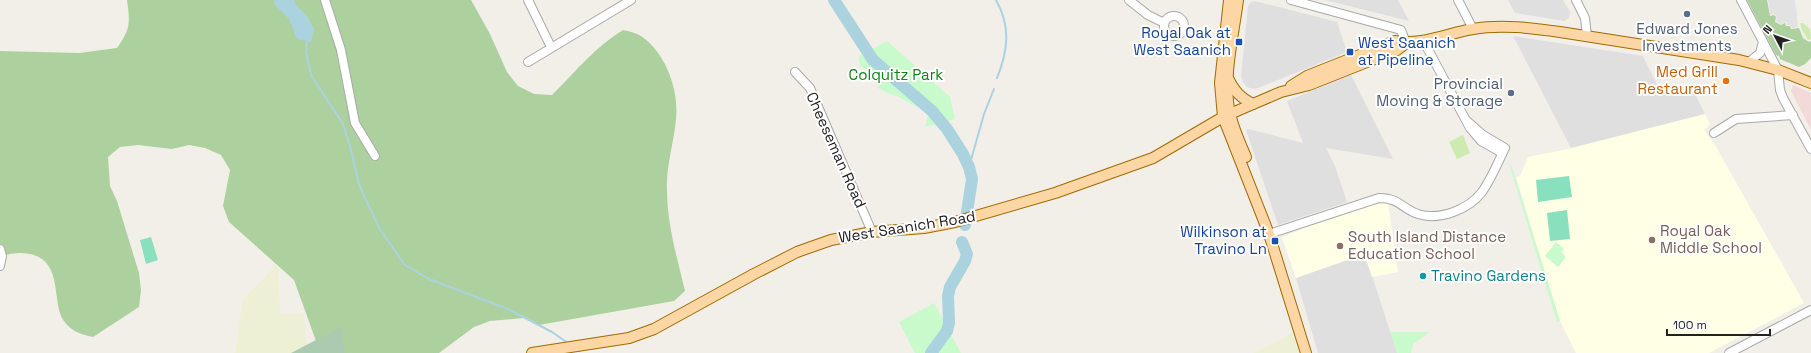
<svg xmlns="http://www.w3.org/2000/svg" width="1811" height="353" font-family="'Space Grotesk',sans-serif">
<rect width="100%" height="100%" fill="#f2efe9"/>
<g fill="#e0dfdf">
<polygon points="1325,0 1398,0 1409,21"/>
<polygon points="1508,0 1563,0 1570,12 1569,18 1564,21 1515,13"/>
<polygon points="1255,1 1337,22 1347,52 1258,88 1253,89 1247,87 1243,82 1241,76 1248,6 1251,2"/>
<polygon points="1513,36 1643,56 1661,93 1690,84 1705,114 1571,148"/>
<polygon points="1351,75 1393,159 1326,148 1335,166 1347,202 1278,225 1246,130 1249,129 1303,143 1287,101"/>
<polygon points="1365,254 1397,353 1318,353 1296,278"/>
</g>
<polygon fill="#f2dad9" points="1793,85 1811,93 1811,130 1791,91"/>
<g fill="#ffffe5">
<polygon points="1705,114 1710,124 1704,130 1715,145 1804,303 1709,353 1576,353 1560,321 1516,177 1520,176 1528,157 1568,149"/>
<polygon points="1388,202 1398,272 1372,277 1364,254 1296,278 1282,238 1307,226 1366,206"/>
</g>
<g fill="#eef0d5">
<polygon points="278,263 280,314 304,313 306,345 291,353 235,353 243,299"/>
<polygon points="1294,332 1301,353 1254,353"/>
</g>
<g fill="#cdebb0">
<polygon points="1800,23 1803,23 1810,29 1811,39 1808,40 1802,30"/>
<polygon points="1463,135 1470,153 1457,159 1449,142"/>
</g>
<g fill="#add19e">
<path d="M127,0h344l19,34 17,38 11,14 16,8 18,1c23,-23 44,-49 71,-65 6,1 13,3 18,6 25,17 38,54 35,83 -2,23 -10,48 -9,70 0,35 10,68 18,102l-11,10 -135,24 -15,-7 -34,3 -16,6 -35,26h-111l-12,-12 -22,-61 -65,-58 -6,-16 7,-36 -9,-15 -16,-7 -16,-3 -17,4 -34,-4 -18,2 -12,10 2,29 7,15 22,72 2,17 -2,17 -46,30c-13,-3 -21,-5 -29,-16 -13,-18 0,-60 -34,-67 -10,-2 -20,-1 -30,3v-206l79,2 38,-5c14,-20 13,-25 10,-48z"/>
<polygon points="1747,0 1767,0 1770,16 1774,15 1776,17 1775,22 1781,25 1785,23 1786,26 1790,26 1791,29 1799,28 1803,38 1809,42 1811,41 1811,58 1805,64 1799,67 1780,59 1779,56 1776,55"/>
</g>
<polygon fill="#aacbaf" points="341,327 345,353 291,353"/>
<g fill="#c8facc">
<polygon points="887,41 950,97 955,119 925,127 929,110 917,107 897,96 892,95 878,88 876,80 870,71 860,66 859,56"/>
<polygon points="1511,164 1560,321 1557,322 1510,167"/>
<polygon points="1556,242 1564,249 1561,252 1566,257 1558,267 1545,256"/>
<polygon points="934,303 961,353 915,353 899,322"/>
<polygon points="1390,332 1430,332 1413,344 1411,353 1397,353"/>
</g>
<g fill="#88e0be">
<polygon points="1569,176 1572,197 1538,202 1536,180"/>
<polygon points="1567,210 1570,239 1550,241 1547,213"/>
<polygon points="151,237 158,260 146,264 140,240"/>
</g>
<polygon fill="#e2e2e2" points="1768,0 1795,0 1798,27 1792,28 1790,25 1787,25 1786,22 1781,24 1776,22 1777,16 1774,14 1770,15 1770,14"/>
<polygon fill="#aad3df" points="274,0 294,0 296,5 307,16 314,29 311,42 297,39 289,19 275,5"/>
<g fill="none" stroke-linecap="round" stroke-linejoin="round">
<g stroke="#aad3df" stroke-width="2">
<path d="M996,0c15,26 12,51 1,78"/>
<polyline points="307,41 306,52 311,75 343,124 350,146 359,184 365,198 381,231 405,265 429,279 508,309 552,332 568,343"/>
<polyline points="969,167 984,114 994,89"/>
</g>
<g stroke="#aad3df" stroke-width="12">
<polyline points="834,0 873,60 932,111 947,129 963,154 969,167 972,179 965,225"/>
<polyline points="931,353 947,331 949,323 948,296 950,287 965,261 967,254 962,242"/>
</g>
<g stroke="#a9a9a9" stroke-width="10">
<g id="minor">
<polyline points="325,0 341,50 355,123 375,156"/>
<polyline points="528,0 551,47"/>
<polyline points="1129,0 1148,15 1164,23"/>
<polyline points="1291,0 1401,30 1406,43"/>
<polyline points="1458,0 1473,29"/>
<polyline points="1576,0 1585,18 1587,36"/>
<polyline points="1741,0 1778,70 1780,90 1783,98 1811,149"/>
<circle cx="1174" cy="26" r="10"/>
<polyline points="1423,40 1470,128 1481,141 1502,153"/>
<polyline points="528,62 631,0"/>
<polyline points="1749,62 1760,53 1763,42"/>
<polyline points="795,72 810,88 872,232"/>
<polyline points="1714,133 1736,119 1793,115"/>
<path d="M1269,234l110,-36c21,0 23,11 39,16 22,7 51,-5 64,-22 10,-14 16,-30 23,-44l-22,-13 -16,-14"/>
<polyline points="0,249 2,256 0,266"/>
<polyline points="1729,353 1811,310"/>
</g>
</g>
<g stroke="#a06b00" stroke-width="12">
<g id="major">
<polyline points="1229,0 1220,83 1223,117 1269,234 1306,353"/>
<path d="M1238,0c-4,33 -16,81 -8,113 3,15 10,30 16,44"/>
<path d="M1229,80c6,12 12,18 24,24"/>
<path d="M1291,86l16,-10 88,-35c26,5 53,-8 78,-12 28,-5 59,-1 87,3l179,28 39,10 33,13"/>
<polyline points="532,353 629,338 654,329 754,274 797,252 831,240 872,232 924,228 955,222 1055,193 1153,158 1223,117 1253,104 1281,92 1309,85 1397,50 1406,43"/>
</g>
</g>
<use href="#minor" stroke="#fff" stroke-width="8"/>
<use href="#major" stroke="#fcd6a4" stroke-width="10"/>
</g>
<g fill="#5c6f8a" stroke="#fff" stroke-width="1.5">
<circle cx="1687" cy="14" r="4"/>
<circle cx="1511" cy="93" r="4"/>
</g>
<g fill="#1a4fb4" stroke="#fff" stroke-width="1.5">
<rect x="1235" y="38" width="8" height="8" rx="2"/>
<rect x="1346" y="48" width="8" height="8" rx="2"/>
<rect x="1271" y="237" width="8" height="8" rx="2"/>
</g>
<circle fill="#e8710a" stroke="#fff" stroke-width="1.5" cx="1726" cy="81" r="4"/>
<g fill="#8d6e63" stroke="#fff" stroke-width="1.5">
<circle cx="1652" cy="240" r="4"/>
<circle cx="1340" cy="246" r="4"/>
</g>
<circle fill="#0f9aa8" stroke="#fff" stroke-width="1.5" cx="1423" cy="276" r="4"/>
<g text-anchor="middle" stroke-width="4" stroke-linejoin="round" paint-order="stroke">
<g font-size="15" fill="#4e5e75" stroke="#fff">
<text x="1687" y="34">Edward Jones<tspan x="1687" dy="17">Investments</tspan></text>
<text x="1503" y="89" text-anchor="end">Provincial<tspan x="1503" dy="17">Moving &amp; Storage</tspan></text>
</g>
<g font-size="15" fill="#164399" stroke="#fff" text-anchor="end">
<text x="1231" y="38">Royal Oak at<tspan x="1231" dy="17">West Saanich</tspan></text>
<text x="1358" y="48" text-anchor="start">West Saanich<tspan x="1358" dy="17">at Pipeline</tspan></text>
<text x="1267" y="237">Wilkinson at<tspan x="1267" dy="17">Travino Ln</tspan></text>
</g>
<g font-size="15" fill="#c56008" stroke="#fff" text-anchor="end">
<text x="1718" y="77">Med Grill<tspan x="1718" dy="17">Restaurant</tspan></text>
</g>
<g font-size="15" fill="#0c8416" stroke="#fff">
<text x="896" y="80">Colquitz Park</text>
</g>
<g font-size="15" fill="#222" stroke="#fff">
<text transform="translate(836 150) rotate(66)" y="5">Cheeseman Road</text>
<text transform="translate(907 227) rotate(-9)" y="5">West Saanich Road</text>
</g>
<g font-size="15" fill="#785e54" stroke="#fff" text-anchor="start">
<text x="1660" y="236">Royal Oak<tspan x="1660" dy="17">Middle School</tspan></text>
<text x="1348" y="242">South Island Distance<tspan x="1348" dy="17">Education School</tspan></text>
</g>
<g font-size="15" fill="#0d838f" stroke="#fff" text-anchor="start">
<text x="1431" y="281">Travino Gardens</text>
</g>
</g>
<g transform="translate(1775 36) rotate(311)" stroke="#ffffff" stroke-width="3" paint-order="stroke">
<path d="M0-3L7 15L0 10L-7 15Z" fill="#222222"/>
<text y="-6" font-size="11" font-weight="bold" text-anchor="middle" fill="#222222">N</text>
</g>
<path d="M1667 329v6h103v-6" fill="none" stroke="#222222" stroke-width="2"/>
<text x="1673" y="329" font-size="12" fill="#222222" stroke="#ffffff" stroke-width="3" paint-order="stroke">100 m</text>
</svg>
